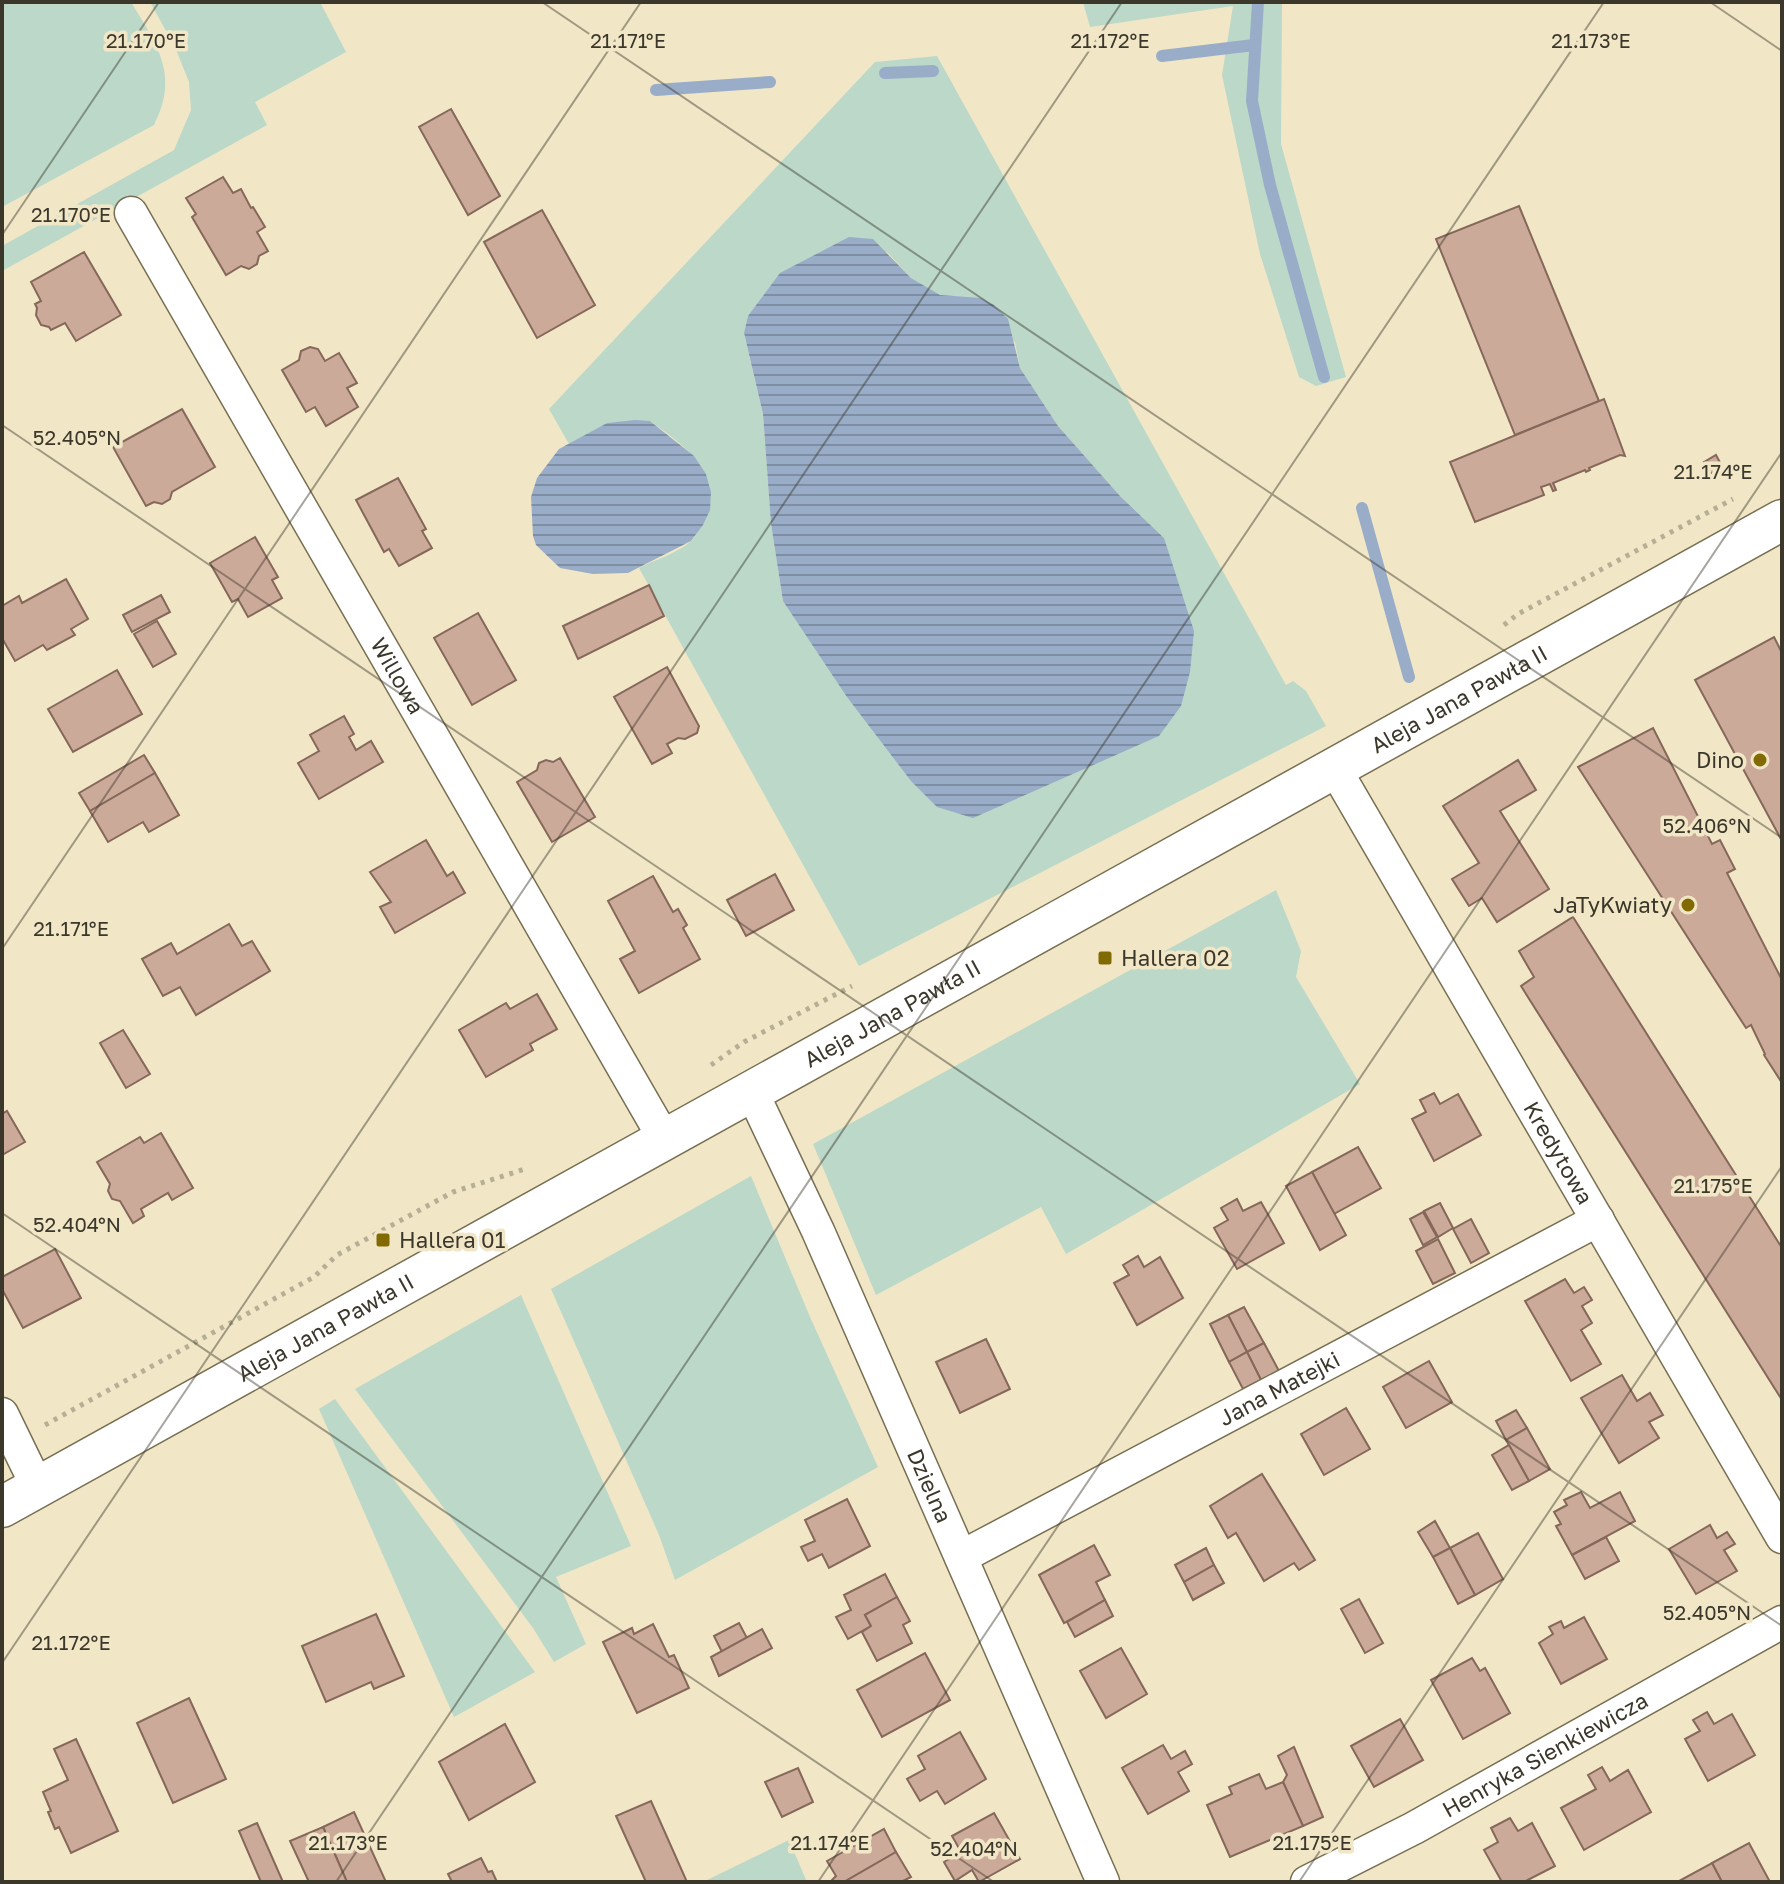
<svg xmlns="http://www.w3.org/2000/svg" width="1784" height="1884" font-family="'Golos Text',sans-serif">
<defs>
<pattern id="water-rules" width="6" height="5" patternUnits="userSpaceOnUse" patternTransform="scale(2)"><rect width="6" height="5" fill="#99adc9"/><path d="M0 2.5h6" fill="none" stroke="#7e8ea3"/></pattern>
</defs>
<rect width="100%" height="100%" fill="#f1e7c7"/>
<g fill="#bbd8c9" fill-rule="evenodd">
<path d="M2,2h129c26,43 49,73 23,123l-152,82z"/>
<polygon points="150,2 320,2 346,52 255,102 267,125 2,271 2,246 174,150 191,110 189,82 175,47"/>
<polygon points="1083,2 1282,2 1281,144 1346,377 1316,386 1299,377 1260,254 1222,75 1233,6 1090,27"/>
<path d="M937,56l349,629 7,-4 13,10 20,35 -467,240 -220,-398c16,-8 38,-15 51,-26 6,-5 10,-15 13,-22 26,-42 -21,-77 -53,-99l-43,2 -38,21 -20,-35 326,-347zM887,252l24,26 104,64 5,26 38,58 62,70 44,42 -381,63 -12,-77 -8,-110 -19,-80 4,-18 12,-15z"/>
<polygon points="1276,890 1301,951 1296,977 1360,1084 1066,1254 1041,1207 876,1295 813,1144"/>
<polygon points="751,1176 810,1317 878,1467 675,1580 659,1535 551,1289"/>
<polygon points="521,1295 631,1546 556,1577 586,1644 554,1662 533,1628 355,1389"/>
<polygon points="335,1399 535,1672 454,1717 319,1409"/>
<polygon points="789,1840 807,1882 703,1882"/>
</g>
<g fill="url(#water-rules)">
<polygon points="849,237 873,239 911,278 940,295 981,298 994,305 1008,319 1020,368 1058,426 1120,496 1164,538 1194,631 1190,672 1181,706 1159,736 973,818 937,807 911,781 847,697 783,601 771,524 763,414 744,333 748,316 780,273"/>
<polygon points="635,420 650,421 694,456 706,474 711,492 710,510 703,525 691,541 628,573 593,574 560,568 536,545 533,536 531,497 537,478 559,449 607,423"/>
</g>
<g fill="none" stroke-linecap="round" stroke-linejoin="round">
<g stroke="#99adc9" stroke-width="12">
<polyline points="1258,2 1252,101 1270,185 1324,377"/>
<polyline points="1162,56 1254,45"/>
<polyline points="885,73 933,71"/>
<polyline points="656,90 770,82"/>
<polyline points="1362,508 1409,677"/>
</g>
</g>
<g fill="#ccaa9a" stroke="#85685a" stroke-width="2">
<polygon points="451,109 500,196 468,215 419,127"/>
<polygon points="223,177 233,193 241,189 251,208 253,207 265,227 257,232 268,251 259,256 257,264 249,269 241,266 226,275 192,217 196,214 186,198"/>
<polygon points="1519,206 1599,401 1515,435 1436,239"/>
<polygon points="542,210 595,305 537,338 484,242"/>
<polygon points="84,252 121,315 76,341 65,323 51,330 49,327 41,325 36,315 37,308 35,304 41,301 31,282"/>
<polygon points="310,347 318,349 325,361 339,353 357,383 347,388 358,407 326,426 315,407 306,412 282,370 299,360 301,351"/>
<polygon points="1604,399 1625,456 1620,455 1589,468 1590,470 1586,472 1585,470 1553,483 1556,490 1553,491 1550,484 1541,487 1544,495 1475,522 1450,462"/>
<polygon points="182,409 215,467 172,492 170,499 162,504 154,502 146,506 113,447"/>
<polygon points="1716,455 1723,468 1711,474 1704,462"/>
<polygon points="398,478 426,529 422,531 432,548 399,566 389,549 384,552 356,500"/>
<polygon points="255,537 278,577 272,580 282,598 248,617 238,599 232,602 210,563"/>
<polygon points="66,579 88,619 71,629 75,635 47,650 43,645 15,661 2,638 2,606 19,596 22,603"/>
<polygon points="649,585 664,616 578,659 563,626"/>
<polygon points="161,595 170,612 132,632 123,615"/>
<polygon points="478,613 516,680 472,705 434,638"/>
<polygon points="157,621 176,654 153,667 134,634"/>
<polygon points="1774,637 1782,653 1782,841 1695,680"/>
<polygon points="667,667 699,726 697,733 685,739 678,738 667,744 672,753 652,764 614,697"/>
<polygon points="117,670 142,714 73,752 48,709"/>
<polygon points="344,716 354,734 349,737 356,750 371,741 383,762 319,799 298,763 319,751 310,735"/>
<polygon points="1653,728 1712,844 1720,840 1735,869 1727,873 1782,980 1782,1083 1764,1055 1765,1054 1751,1025 1746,1028 1578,767"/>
<polygon points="144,755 155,773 90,811 79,793"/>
<polygon points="560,758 595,817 552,842 517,782 537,770 539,763 546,760 553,762"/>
<polygon points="1518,760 1536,790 1500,811 1549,889 1497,922 1482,898 1469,906 1452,879 1479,863 1443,806"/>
<polygon points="155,773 179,815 149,832 143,822 108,842 90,811"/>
<polygon points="426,840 447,876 453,872 465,893 395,933 380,907 391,902 370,872"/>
<polygon points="775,874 794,910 746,936 727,900"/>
<polygon points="653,876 673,912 678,909 687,925 683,928 700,959 639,993 620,959 635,951 608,901"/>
<polygon points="1573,917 1782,1248 1782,1400 1521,986 1534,977 1519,951"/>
<polygon points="229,924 242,946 252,941 270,971 196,1015 180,987 163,996 142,959 171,943 177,954"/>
<polygon points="537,994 557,1029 530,1044 533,1050 486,1077 459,1030 506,1003 510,1009"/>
<polygon points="123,1030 150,1074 126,1088 100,1043"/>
<polygon points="1434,1093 1440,1104 1458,1094 1481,1135 1434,1161 1412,1119 1426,1112 1420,1100"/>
<polygon points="7,1111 25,1142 2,1155 2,1114"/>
<polygon points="161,1133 193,1188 172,1200 168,1193 141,1209 144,1216 133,1223 120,1201 112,1199 108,1191 110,1184 97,1162 140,1137 144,1143"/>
<polygon points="1358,1147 1381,1188 1334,1214 1312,1172"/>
<polygon points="1312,1172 1346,1235 1320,1250 1286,1186"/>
<polygon points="1237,1199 1243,1211 1261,1202 1284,1243 1237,1269 1214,1228 1228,1220 1221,1208"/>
<polygon points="1440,1203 1453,1228 1438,1237 1424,1211"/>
<polygon points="1423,1212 1437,1237 1423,1245 1410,1219"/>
<polygon points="1471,1219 1489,1253 1471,1263 1453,1229"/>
<polygon points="1438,1239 1455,1273 1433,1284 1416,1251"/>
<polygon points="55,1249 81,1298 23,1328 2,1289 2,1277"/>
<polygon points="1138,1256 1144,1267 1160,1257 1183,1298 1137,1325 1114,1283 1129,1275 1123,1265"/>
<polygon points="1565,1279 1574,1293 1584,1287 1592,1300 1582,1306 1592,1323 1581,1330 1601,1364 1571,1381 1525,1301"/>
<polygon points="1244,1307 1264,1343 1247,1352 1228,1315"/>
<polygon points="1228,1315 1247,1352 1229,1362 1210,1324"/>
<polygon points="986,1339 1010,1389 960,1413 936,1362"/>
<polygon points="1264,1343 1279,1371 1261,1380 1247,1352"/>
<polygon points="1247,1352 1261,1380 1243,1389 1229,1362"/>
<polygon points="1429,1361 1452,1402 1406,1428 1383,1387"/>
<polygon points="1622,1375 1637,1401 1650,1393 1663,1415 1649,1422 1659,1438 1619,1463 1581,1398"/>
<polygon points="1346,1408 1370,1449 1324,1475 1301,1434"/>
<polygon points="1516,1410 1527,1428 1506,1440 1496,1421"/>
<polygon points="1527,1428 1550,1469 1529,1481 1506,1440"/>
<polygon points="1509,1445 1529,1481 1512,1490 1492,1455"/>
<polygon points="1262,1474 1315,1560 1299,1570 1294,1563 1264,1581 1236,1533 1228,1538 1210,1506"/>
<polygon points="1581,1492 1590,1508 1620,1492 1635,1521 1572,1555 1556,1526 1561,1524 1554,1512 1567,1505 1564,1500"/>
<polygon points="847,1499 870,1546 829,1568 822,1554 808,1561 801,1547 815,1541 805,1520"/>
<polygon points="1435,1521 1450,1548 1433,1557 1418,1532"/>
<polygon points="1710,1525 1717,1538 1727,1532 1735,1544 1724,1550 1737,1571 1696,1594 1669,1549"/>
<polygon points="1478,1533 1503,1579 1475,1595 1450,1548"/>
<polygon points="1606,1537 1619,1561 1585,1579 1572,1555"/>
<polygon points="1094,1545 1110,1575 1096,1582 1105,1600 1064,1623 1039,1575"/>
<polygon points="1206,1548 1214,1565 1184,1582 1175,1565"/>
<polygon points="1450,1548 1475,1595 1458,1604 1433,1557"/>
<polygon points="1214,1565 1224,1583 1193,1600 1184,1582"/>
<polygon points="885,1574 897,1597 865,1615 871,1626 848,1639 836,1617 851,1610 844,1595"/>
<polygon points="897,1597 910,1621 903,1625 912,1643 877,1661 862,1632 871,1626 865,1615"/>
<polygon points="1359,1599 1383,1643 1365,1653 1341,1609"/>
<polygon points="1105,1600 1113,1616 1075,1637 1067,1622"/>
<polygon points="376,1614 404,1676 374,1689 371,1682 326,1702 302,1646"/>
<polygon points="1584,1617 1607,1659 1561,1684 1539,1643 1553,1634 1549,1627 1561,1621 1564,1628"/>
<polygon points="739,1623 747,1638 722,1652 714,1636"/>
<polygon points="653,1624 669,1657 674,1655 689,1688 637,1713 603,1642 632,1628 634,1634"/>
<polygon points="762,1629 772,1648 719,1676 711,1657"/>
<polygon points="1121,1648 1147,1694 1106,1718 1080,1671"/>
<polygon points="925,1653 950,1700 882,1737 857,1690"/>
<polygon points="1472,1658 1480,1671 1485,1668 1510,1713 1463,1739 1431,1680"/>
<polygon points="189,1698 226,1779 173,1803 137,1723"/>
<polygon points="1707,1712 1714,1724 1732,1714 1755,1755 1708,1781 1685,1739 1700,1731 1693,1720"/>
<polygon points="1400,1719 1423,1760 1374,1787 1351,1746"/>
<polygon points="505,1724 535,1782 469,1820 439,1762"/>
<polygon points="960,1732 986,1779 945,1804 937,1791 920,1801 907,1779 925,1769 918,1756"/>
<polygon points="76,1739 118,1831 71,1853 59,1827 55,1829 48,1812 51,1811 43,1792 68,1780 54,1749"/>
<polygon points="1163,1745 1171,1759 1185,1751 1192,1764 1178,1772 1189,1791 1148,1814 1122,1768"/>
<polygon points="1294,1747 1323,1817 1303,1826 1283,1782 1287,1775 1278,1756"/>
<polygon points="1602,1767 1610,1781 1628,1770 1651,1812 1584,1850 1561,1808 1596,1789 1588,1775"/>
<polygon points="798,1768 813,1802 782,1817 765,1782"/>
<polygon points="1259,1774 1266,1789 1283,1782 1303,1826 1230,1857 1207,1805 1232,1794 1229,1787"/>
<polygon points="651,1801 687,1882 646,1882 616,1816"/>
<polygon points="354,1812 386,1882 347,1882 323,1827"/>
<polygon points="994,1813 1020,1859 979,1882 972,1870 955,1881 944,1862 961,1852 952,1836"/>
<polygon points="1510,1818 1518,1831 1532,1823 1555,1866 1524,1882 1502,1882 1484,1850 1498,1842 1491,1828"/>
<polygon points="257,1823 283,1882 261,1882 239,1831"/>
<polygon points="323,1827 347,1882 309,1882 290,1841"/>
<polygon points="884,1829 896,1852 844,1882 830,1882 836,1876 827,1861"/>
<polygon points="1749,1843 1770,1882 1722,1882 1712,1863"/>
<polygon points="896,1852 911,1877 901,1882 844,1882"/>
<polygon points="481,1858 488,1872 492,1871 497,1882 452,1882 448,1874"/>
<polygon points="1712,1863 1722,1882 1680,1882 1679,1881"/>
</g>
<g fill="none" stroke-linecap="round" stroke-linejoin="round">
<g stroke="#786f52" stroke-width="35">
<g id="minor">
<path id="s1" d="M131,213l534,927"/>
<path id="s2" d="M1335,769l447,768"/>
<path id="s3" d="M752,1092l66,139 285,651"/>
<polyline points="2,1414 38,1488"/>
<path id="s4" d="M961,1557l637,-337"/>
<path id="s5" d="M1307,1882l107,-54 368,-206"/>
</g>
</g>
<g stroke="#786f52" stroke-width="43">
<g id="tertiary">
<path id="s6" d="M2,1507l1780,-987"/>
</g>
</g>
<g stroke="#b7af95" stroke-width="5" stroke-dasharray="4 6" stroke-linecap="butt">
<polyline points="1504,625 1518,614 1733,499"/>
<polyline points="711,1065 744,1042 852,986"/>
<polyline points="45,1425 314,1277 337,1255 453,1192 525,1169"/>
</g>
<use href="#minor" stroke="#fff" stroke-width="32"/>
<use href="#tertiary" stroke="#fff" stroke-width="40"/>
</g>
<path fill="none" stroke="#3b372b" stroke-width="2" stroke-opacity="0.45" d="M542,2l1240,836M1710,2l72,49M2,235l157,-233M2,425l1780,1201M2,949l639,-947M2,1213l992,669M2,1663l1120,-1661M336,1882l1268,-1880M818,1882l964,-1430M1299,1882l483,-716M1781,1882l1,-2"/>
<g fill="#826a03" stroke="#f1e7c7" stroke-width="3">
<circle cx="1760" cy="760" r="8"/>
<circle cx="1688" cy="905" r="8"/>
<rect x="1097" y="950" width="16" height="16" rx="4"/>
<rect x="375" y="1232" width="16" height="16" rx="4"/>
</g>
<g text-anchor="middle" stroke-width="7" stroke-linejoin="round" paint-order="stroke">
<g font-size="22" fill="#3b372b" stroke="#f1e7c7">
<text dy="8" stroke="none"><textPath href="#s1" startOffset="534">Willowa</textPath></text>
<text dy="8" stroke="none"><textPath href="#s6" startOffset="1666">Aleja Jana Pawła II</textPath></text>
<text dy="8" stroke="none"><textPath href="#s6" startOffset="1018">Aleja Jana Pawła II</textPath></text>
<text dy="8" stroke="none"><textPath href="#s2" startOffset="444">Kredytowa</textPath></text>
<text dy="8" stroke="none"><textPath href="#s6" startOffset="370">Aleja Jana Pawła II</textPath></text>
<text dy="8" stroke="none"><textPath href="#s4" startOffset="360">Jana Matejki</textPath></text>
<text dy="8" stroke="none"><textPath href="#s3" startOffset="432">Dzielna</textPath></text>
<text dy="8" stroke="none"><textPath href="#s5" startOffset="270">Henryka Sienkiewicza</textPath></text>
</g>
<g font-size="22" fill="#3b372b" stroke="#f1e7c7" text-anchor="end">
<text x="1744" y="768">Dino</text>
<text x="1672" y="913">JaTyKwiaty</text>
<text x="1121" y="966" text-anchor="start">Hallera 02</text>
<text x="399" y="1248" text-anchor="start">Hallera 01</text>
</g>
</g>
<g font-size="20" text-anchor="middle" fill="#3b372b" stroke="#f1e7c7" stroke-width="7" stroke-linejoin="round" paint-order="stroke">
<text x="628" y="48">21.171°E</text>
<text x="1110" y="48">21.172°E</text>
<text x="1591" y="48">21.173°E</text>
<text x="146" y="48">21.170°E</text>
<text x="71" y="222">21.170°E</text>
<text x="77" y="445">52.405°N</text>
<text x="1713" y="479">21.174°E</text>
<text x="1707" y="833">52.406°N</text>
<text x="71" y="936">21.171°E</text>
<text x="1713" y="1193">21.175°E</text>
<text x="77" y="1232">52.404°N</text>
<text x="1707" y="1620">52.405°N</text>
<text x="71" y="1650">21.172°E</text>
<text x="348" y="1850">21.173°E</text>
<text x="830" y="1850">21.174°E</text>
<text x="1312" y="1850">21.175°E</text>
<text x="974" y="1856">52.404°N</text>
</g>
<rect width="1784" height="1884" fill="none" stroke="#3b372b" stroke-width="8"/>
</svg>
